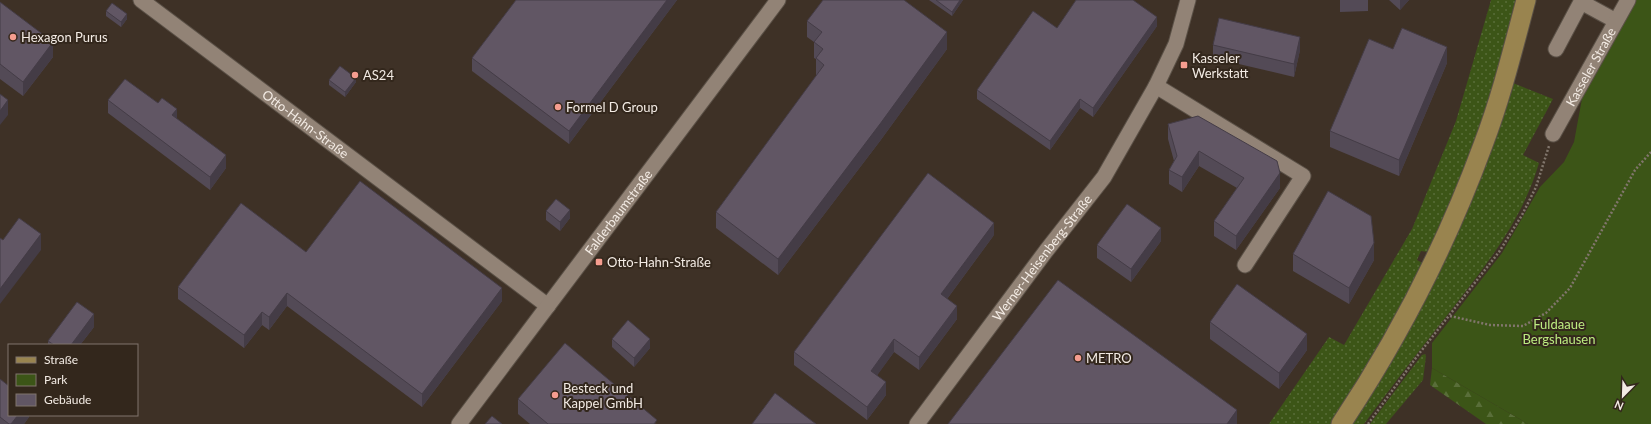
<svg xmlns="http://www.w3.org/2000/svg" width="1651" height="424" font-family="Lato,sans-serif">
<defs>
<pattern id="grass-dots" width="8" height="8" patternUnits="userSpaceOnUse"><rect width="8" height="8" fill="#3c5517"/><path d="M2 2h.1M6 6h.1" fill="none" stroke="#596e39" stroke-width="1.8" stroke-linecap="round"/></pattern>
<pattern id="forest-firs" width="22" height="20" patternUnits="userSpaceOnUse"><rect width="22" height="20" fill="#3c5517"/><path d="M5 1l3.5 6h-7zM16 11l3.5 6h-7z" fill="#596e39"/></pattern>
</defs>
<rect width="100%" height="100%" fill="#3e3126"/>
<g fill="url(#grass-dots)">
<polygon points="1491,0 1517,0 1495,85 1476,142 1428,252 1421,251 1417,260 1424,264 1408,298 1331,424 1269,424 1329,337 1344,345 1412,229 1456,121"/>
<path d="M1513,83l40,16 -30,56 16,8c-19,65 -64,116 -105,169 -24,30 -47,61 -70,92h-13z"/>
<polygon points="1425,354 1426,356 1423,380 1386,424 1370,424 1422,355"/>
</g>
<polygon fill="url(#forest-firs)" points="1432,368 1528,424 1486,424 1430,385"/>
<polygon fill="#3c5517" points="1635,0 1651,0 1651,424 1528,424 1432,368 1432,343 1502,253 1540,187 1564,162 1574,142 1583,93"/>
<g fill="none" stroke-linecap="round" stroke-linejoin="round">
<g stroke="#5a5046" stroke-width="17">
<g id="minor">
<path id="s1" d="M141,0l407,306"/>
<polyline points="1556,49 1581,2 1616,21"/>
<polyline points="1156,86 1303,176 1245,265"/>
<path id="s2" d="M1553,134l75,-134"/>
<path id="s3" d="M459,424l319,-424"/>
<path id="s4" d="M917,424l129,-173 58,-74 52,-91 20,-42 12,-44"/>
</g>
</g>
<g stroke="#5a5046" stroke-width="21">
<path id="major" d="M1341,424c58,-87 106,-181 142,-279 18,-47 30,-96 43,-145"/>
</g>
<g stroke="#81766c" stroke-width="2.5" stroke-dasharray="2 2" stroke-linecap="butt">
<polyline points="1450,316 1490,325 1523,326 1546,313 1570,288 1635,170 1651,152"/>
<polyline points="1368,424 1418,355 1499,252 1522,215 1536,187 1549,146"/>
</g>
<use href="#minor" stroke="#928376" stroke-width="15"/>
<use href="#major" stroke="#99844f" stroke-width="19"/>
</g>
<g fill="#534a56">
<polygon points="516,0 677,0 569,144 472,71 472,58"/>
<polygon points="929,0 963,0 952,16"/>
<polygon points="1340,0 1368,0 1368,11 1340,12"/>
<polygon points="1389,0 1409,0 1400,10"/>
<polygon points="0,2 53,57 23,96 0,79"/>
<polygon points="106,11 127,19 121,27 106,16"/>
<polygon points="807,21 947,49 880,141 778,275 716,228 716,212 817,75 816,75 816,59 814,58 814,42 807,37"/>
<polygon points="1157,26 1093,117 1080,108 1050,150 977,99 977,90 1057,28"/>
<polygon points="1213,45 1300,50 1294,77 1213,58"/>
<polygon points="1393,49 1447,63 1399,176 1330,147 1330,131"/>
<polygon points="329,80 356,82 345,97 329,85"/>
<polygon points="108,100 177,119 226,168 210,190 108,113"/>
<polygon points="1168,124 1280,188 1236,250 1214,236 1214,221 1237,188 1199,166 1182,192 1169,184 1169,170 1174,161 1168,139"/>
<polygon points="546,211 570,218 560,231 546,220"/>
<polygon points="994,235 947,299 957,319 919,370 894,352 877,375 886,395 867,420 794,365 794,352"/>
<polygon points="1161,241 1131,282 1097,258 1097,245"/>
<polygon points="306,252 502,301 422,407 287,306 269,330 262,325 244,348 178,299 178,287"/>
<polygon points="1293,254 1374,260 1349,304 1293,271"/>
<polygon points="1210,322 1307,350 1279,389 1210,339"/>
<polygon points="94,327 80,345 48,345 48,341"/>
<polygon points="612,339 650,348 634,367 612,347"/>
<polygon points="0,379 29,415 29,417 24,424 0,424"/>
<polygon points="518,399 657,424 530,424 518,414"/>
</g>
<g fill="#443c46">
<polygon points="667,0 677,0 569,144 569,131"/>
<polygon points="960,0 963,0 952,16 952,12"/>
<polygon points="1400,0 1409,0 1400,10"/>
<polygon points="127,14 127,19 121,27 121,22"/>
<polygon points="1157,17 1157,26 1093,117 1093,108"/>
<polygon points="947,32 947,49 880,141 778,275 778,259"/>
<polygon points="1300,37 1300,50 1294,77 1294,64"/>
<polygon points="53,42 53,57 23,96 23,82"/>
<polygon points="1447,47 1447,63 1399,176 1399,160"/>
<polygon points="356,78 356,82 345,97 345,92"/>
<polygon points="1080,99 1080,108 1050,150 1050,141"/>
<polygon points="8,100 8,115 0,125 0,111"/>
<polygon points="177,109 177,122 172,115"/>
<polygon points="1199,151 1199,166 1182,192 1182,177"/>
<polygon points="226,155 226,168 210,190 210,177"/>
<polygon points="1280,173 1280,188 1236,250 1236,236"/>
<polygon points="570,210 570,218 560,231 560,222"/>
<polygon points="994,223 994,235 941,307 941,294"/>
<polygon points="1161,228 1161,241 1131,282 1131,269"/>
<polygon points="41,234 41,250 0,304 0,289"/>
<polygon points="1374,243 1374,260 1349,304 1349,288"/>
<polygon points="502,288 502,301 422,407 422,394"/>
<polygon points="287,293 287,306 269,330 269,317"/>
<polygon points="957,306 957,319 919,370 919,357"/>
<polygon points="262,312 262,325 244,348 244,335"/>
<polygon points="94,314 94,327 80,345 71,345"/>
<polygon points="1307,334 1307,350 1279,389 1279,373"/>
<polygon points="650,339 650,348 634,367 634,358"/>
<polygon points="894,339 894,352 871,384 871,371"/>
<polygon points="886,382 886,395 867,420 867,407"/>
<polygon points="1237,410 1237,424 1227,424"/>
<polygon points="18,415 29,415 29,417 24,424 11,424"/>
</g>
<g fill="#615664" stroke="#443c46">
<polygon points="516,0 667,0 569,131 472,58"/>
<polygon points="823,0 904,0 947,32 880,124 778,259 716,212 824,65 816,58 823,49 814,42 822,32 807,21"/>
<polygon points="936,0 960,0 952,12"/>
<polygon points="1076,0 1133,0 1157,17 1093,108 1080,99 1050,141 977,90 1033,11 1057,28"/>
<polygon points="0,2 53,42 23,82 0,64"/>
<polygon points="112,3 127,14 121,22 106,11"/>
<polygon points="1219,18 1300,37 1294,64 1213,45"/>
<polygon points="1402,28 1447,47 1399,160 1330,131 1369,39 1393,49"/>
<polygon points="340,66 356,78 345,92 329,80"/>
<polygon points="125,79 158,103 162,98 177,109 172,115 226,155 210,177 108,100"/>
<polygon points="0,94 8,100 0,111"/>
<polygon points="1198,116 1277,161 1280,173 1236,236 1214,221 1244,178 1199,151 1182,177 1169,170 1177,156 1168,124"/>
<polygon points="928,173 994,223 941,294 957,306 919,357 894,339 871,371 886,382 867,407 794,352"/>
<polygon points="360,181 502,288 422,394 287,293 269,317 262,312 244,335 178,287 241,203 306,252"/>
<polygon points="1328,191 1371,216 1374,243 1349,288 1293,254"/>
<polygon points="556,199 570,210 560,222 546,211"/>
<polygon points="1127,204 1161,228 1131,269 1097,245"/>
<polygon points="19,218 41,234 0,289 0,238 3,240"/>
<polygon points="1058,280 1237,410 1227,424 948,424"/>
<polygon points="1237,284 1307,334 1279,373 1210,322"/>
<polygon points="77,302 94,314 71,345 54,345 48,341"/>
<polygon points="628,320 650,339 634,358 612,339"/>
<polygon points="565,343 657,420 654,424 548,424 518,399"/>
<polygon points="0,379 9,386 9,415 18,415 11,424 9,424 0,417"/>
<polygon points="775,393 816,424 752,424"/>
<polygon points="492,416 502,424 485,424"/>
</g>
<g fill="#f59d8f" stroke="#33271c" stroke-width="1.5">
<circle cx="13" cy="37" r="4"/>
<rect x="1180" y="61" width="8" height="8" rx="2"/>
<circle cx="355" cy="75" r="4"/>
<circle cx="558" cy="107" r="4"/>
<rect x="595" y="258" width="8" height="8" rx="2"/>
<circle cx="1078" cy="358" r="4"/>
<circle cx="555" cy="395" r="4"/>
</g>
<g text-anchor="middle" stroke-width="4" stroke-linejoin="round" paint-order="stroke">
<g font-size="13" fill="#f3ebe4" stroke="#33271c" text-anchor="start">
<text x="21" y="42">Hexagon Purus</text>
<text x="1192" y="63">Kasseler<tspan x="1192" dy="15">Werkstatt</tspan></text>
<text x="363" y="80">AS24</text>
<text x="566" y="112">Formel D Group</text>
<text x="607" y="267">Otto-Hahn-Straße</text>
<text x="1086" y="363">METRO</text>
<text x="563" y="393">Besteck und<tspan x="563" dy="15">Kappel GmbH</tspan></text>
</g>
<g font-size="13" fill="#f3ebe4" stroke="#33271c">
<text dy="5" stroke="none"><textPath href="#s2" startOffset="77">Kasseler Straße</textPath></text>
<text dy="5" stroke="none"><textPath href="#s1" startOffset="206">Otto-Hahn-Straße</textPath></text>
<text dy="5" stroke="none"><textPath href="#s3" startOffset="265">Falderbaumstraße</textPath></text>
<text dy="5" stroke="none"><textPath href="#s4" startOffset="208">Werner-Heisenberg-Straße</textPath></text>
</g>
<g font-size="13" fill="#bdec81" stroke="#33271c">
<text x="1559" y="329">Fuldaaue<tspan x="1559" dy="15">Bergshausen</tspan></text>
</g>
</g>
<rect x="8" y="344" width="130" height="72" fill="#33271c" stroke="#80756c"/>
<rect x="16" y="357" width="20" height="6" fill="#99844f" stroke="#80756c"/>
<text x="44" y="364" font-size="12" fill="#f3ebe4">Straße</text>
<rect x="16" y="374" width="20" height="12" fill="#3c5517" stroke="#80756c"/>
<text x="44" y="384" font-size="12" fill="#f3ebe4">Park</text>
<rect x="16" y="394" width="20" height="12" fill="#615664" stroke="#80756c"/>
<text x="44" y="404" font-size="12" fill="#f3ebe4">Gebäude</text>
<g transform="translate(1623 396) rotate(203)" stroke="#33271c" stroke-width="3" paint-order="stroke">
<path d="M0-3L7 15L0 10L-7 15Z" fill="#f3ebe4"/>
<text y="-6" font-size="11" font-weight="bold" text-anchor="middle" fill="#f3ebe4">N</text>
</g>
</svg>
